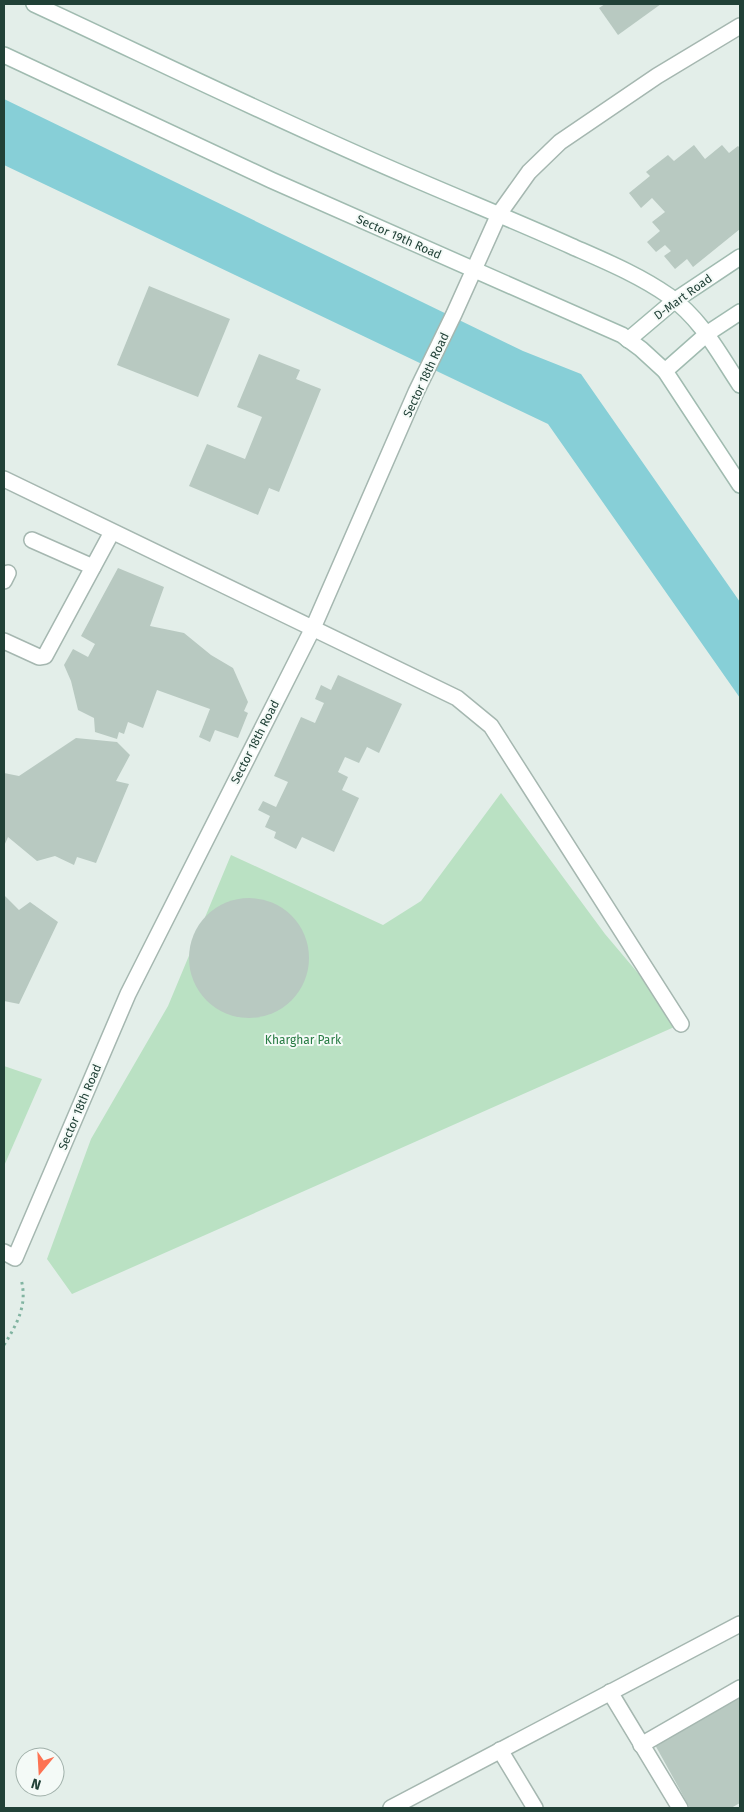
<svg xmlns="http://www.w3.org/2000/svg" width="744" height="1812" font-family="'Fira Sans',sans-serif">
<rect width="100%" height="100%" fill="#e3eee9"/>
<g fill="#bae1c3">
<polygon points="501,793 605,934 681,1024 72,1294 47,1259 91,1139 168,1006 231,855 383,925 421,901"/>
<polygon points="4,1066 42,1079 4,1166"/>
</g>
<polygon fill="#87cfd7" points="4,99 523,351 581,374 740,602 740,698 548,424 4,165"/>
<g fill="#b8c9c1">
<polygon points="605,4 661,4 618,35 599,8"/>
<polygon points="694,145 705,159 722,145 729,153 738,146 740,148 740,229 693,267 687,259 675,269 664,256 671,251 665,245 656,252 647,242 660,231 652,222 665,212 652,198 641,208 629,193 650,176 646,172 668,155 674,161"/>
<polygon points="149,286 230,319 198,397 117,365"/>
<polygon points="259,354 300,370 296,379 321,389 279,492 269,488 258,515 189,486 207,444 245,459 262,417 237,407"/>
<polygon points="118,568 164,587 150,626 184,633 211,655 233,668 248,702 244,711 248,713 238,738 215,730 210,742 199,737 210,709 157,690 143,728 128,722 124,734 119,732 117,739 95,732 94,718 78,710 71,681 64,665 73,649 88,657 95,644 81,636"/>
<polygon points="338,675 402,704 379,753 367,747 359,763 345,757 338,772 348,777 342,790 359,798 334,852 302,837 296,849 274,838 276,832 265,827 270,816 258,810 263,801 276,807 288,782 274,776 301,717 315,723 324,703 315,699 321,685 331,690"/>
<polygon points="76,738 117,742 130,755 116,781 129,784 96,863 77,857 74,865 55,856 37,861 8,837 4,846 4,773 19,776"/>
<polygon points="4,895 19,910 30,902 58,922 19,1004 4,1001"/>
<circle cx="249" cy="958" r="60"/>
<polygon points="740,1697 740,1803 731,1808 690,1808 654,1743"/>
</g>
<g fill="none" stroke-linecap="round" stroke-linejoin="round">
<g stroke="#a5b7b0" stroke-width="18">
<polyline id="service" points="499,214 529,172 560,142 657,76 740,26"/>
</g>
<g stroke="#a5b7b0" stroke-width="18">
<g id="minor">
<polyline points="4,479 457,698 491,726 681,1024"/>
<polyline points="32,540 93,567"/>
<polyline points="4,581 8,573"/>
<polyline points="4,641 39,657 45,656 112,532"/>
<polyline points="4,1252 15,1258 128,994 313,628 416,392 454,314 499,214"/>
<polyline points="610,1692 680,1808"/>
<polyline points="641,1745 740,1688"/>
<polyline points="500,1750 535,1808"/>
<polyline points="391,1808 740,1624"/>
</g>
</g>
<g stroke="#a0bbb0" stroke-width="18">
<g id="secondary">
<path d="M34,4c127,59 253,121 383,176 51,22 103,43 154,66 34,15 68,29 98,50 33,24 49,56 71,89"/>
<polyline points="4,55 271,180 622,335 641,349 665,371 740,485"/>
<polyline points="628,340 674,301 740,257"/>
<polyline points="665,371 708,333 740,312"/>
</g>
</g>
<path stroke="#81b4a1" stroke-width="3" stroke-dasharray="2.5 4" stroke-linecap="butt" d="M4,1345c13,-21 24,-40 17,-66"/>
<use href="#service" stroke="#fff" stroke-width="15"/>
<use href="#minor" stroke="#fff" stroke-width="15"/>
<use href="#secondary" stroke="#fff" stroke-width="15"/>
</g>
<g text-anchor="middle" stroke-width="4" stroke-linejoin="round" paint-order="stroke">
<g font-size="12" fill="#214137" stroke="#f4faf7">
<text transform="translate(399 237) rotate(24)" y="4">Sector 19th Road</text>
<text transform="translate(683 297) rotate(-36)" y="4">D-Mart Road</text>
<text transform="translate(426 375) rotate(-65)" y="4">Sector 18th Road</text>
<text transform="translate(255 742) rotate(-63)" y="4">Sector 18th Road</text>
<text transform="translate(80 1107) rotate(-67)" y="4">Sector 18th Road</text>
</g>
<g font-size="12" fill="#287c44" stroke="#f4faf7">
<text x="303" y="1044">Kharghar Park</text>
</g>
</g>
<rect width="744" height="1812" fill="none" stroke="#214137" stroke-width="10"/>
<g transform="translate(40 1772) rotate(198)"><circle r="24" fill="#f4faf7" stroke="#a0b0aa"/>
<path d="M0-4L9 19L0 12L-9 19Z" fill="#fd7353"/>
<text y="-8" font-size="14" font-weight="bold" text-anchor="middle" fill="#214137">N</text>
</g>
</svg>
